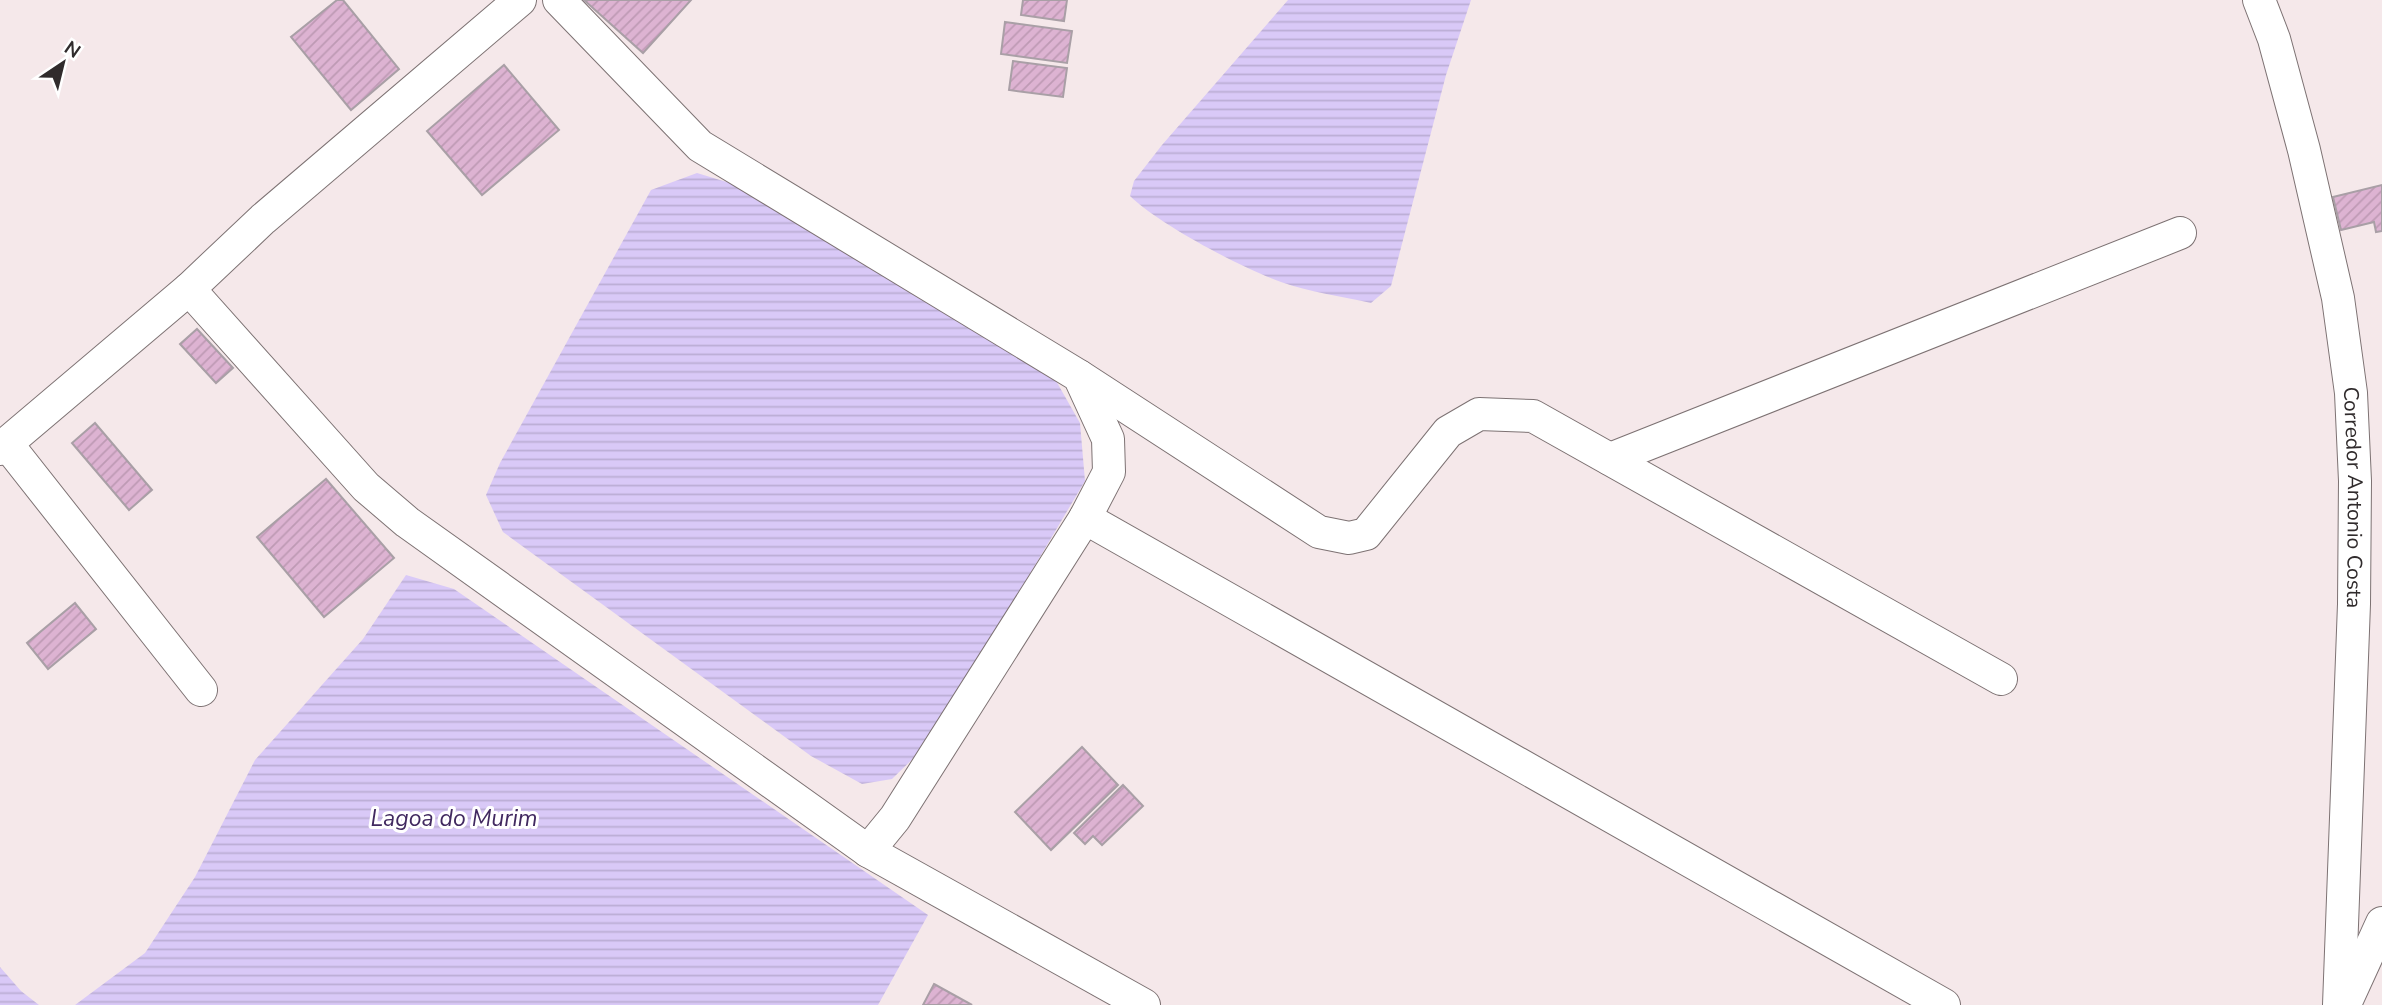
<svg xmlns="http://www.w3.org/2000/svg" width="2382" height="1005" font-family="'Nunito Sans',sans-serif">
<defs>
<pattern id="water-rules" width="6" height="5" patternUnits="userSpaceOnUse" patternTransform="scale(1.75)"><rect width="6" height="5" fill="#d9c9f7"/><path d="M0 2.5h6" fill="none" stroke="#bbadd4"/></pattern>
<pattern id="building-hatch" width="6" height="6" patternUnits="userSpaceOnUse" patternTransform="scale(1.75)"><rect width="6" height="6" fill="#ddb3d2"/><path d="M-1 1l2-2M0 6l6-6M5 7l2-2" fill="none" stroke="#be9ab4"/></pattern>
</defs>
<rect width="100%" height="100%" fill="#f5e8ea"/>
<g fill="url(#water-rules)">
<path d="M1288,0h183l-25,75 -55,211 -20,17c-30,-7 -62,-11 -90,-21 -41,-15 -121,-57 -151,-86l4,-15 28,-36z"/>
<polygon points="697,173 743,187 1055,379 1080,423 1085,481 930,742 892,779 862,784 811,756 503,532 486,495 500,463 651,190"/>
<polygon points="406,575 454,589 928,915 878,1005 75,1005 145,953 195,877 255,760 363,639"/>
<polygon points="0,967 21,991 39,1005 0,1005"/>
</g>
<g fill="url(#building-hatch)" stroke="#a99fa6" stroke-width="2">
<polygon points="337,0 343,0 399,69 351,110 291,37"/>
<polygon points="584,0 691,0 643,53"/>
<polygon points="1023,0 1067,0 1064,21 1021,15"/>
<polygon points="1005,22 1072,31 1067,63 1001,54"/>
<polygon points="1013,61 1067,68 1063,97 1009,90"/>
<polygon points="504,65 559,130 482,195 427,131"/>
<polygon points="2382,185 2382,231 2376,232 2374,222 2341,230 2333,197"/>
<polygon points="197,329 233,368 216,383 180,344"/>
<polygon points="95,423 152,490 129,510 72,443"/>
<polygon points="326,479 394,558 324,617 257,537"/>
<polygon points="75,603 96,629 48,669 27,643"/>
<polygon points="1082,747 1118,785 1051,850 1015,812"/>
<polygon points="1123,785 1143,806 1102,845 1093,836 1085,844 1074,833"/>
<polygon points="934,984 972,1005 923,1005"/>
</g>
<g fill="none" stroke-linecap="round" stroke-linejoin="round">
<g stroke="#7d7273" stroke-width="34">
<g id="street">
<polyline points="520,0 263,219 189,289 366,487 407,522 868,851 1144,1005"/>
<polyline points="559,0 700,146 1079,376 1108,439 1109,472 1085,518 895,818 868,851"/>
<path id="s1" d="M2259,0l15,39 30,111 34,148 13,95 4,88 -1,123 -15,401"/>
<polyline points="1079,376 1319,532 1349,538 1366,534 1448,432 1479,414 1533,416 2001,679"/>
<polyline points="7,444 201,690"/>
<polyline points="0,449 189,289"/>
<polyline points="1610,459 2180,233"/>
<polyline points="1085,518 1944,1005"/>
<polyline points="2345,1004 2382,923"/>
</g>
</g>
<use href="#street" stroke="#fff" stroke-width="32"/>
</g>
<g text-anchor="middle" stroke-width="6" stroke-linejoin="round" paint-order="stroke">
<g font-size="21" fill="#302b2c" stroke="#fff">
<text dy="7" stroke="none"><textPath href="#s1" startOffset="509">Corredor Antonio Costa</textPath></text>
</g>
<g font-size="23" font-style="italic" fill="#412960" stroke="#fff">
<text x="454" y="826">Lagoa do Murim</text>
</g>
</g>
<g transform="translate(63 63) rotate(35)" stroke="#ffffff" stroke-width="5" paint-order="stroke">
<path d="M0-5L12 26L0 18L-12 26Z" fill="#302b2c"/>
<text y="-10" font-size="19" font-weight="bold" text-anchor="middle" fill="#302b2c">N</text>
</g>
</svg>
